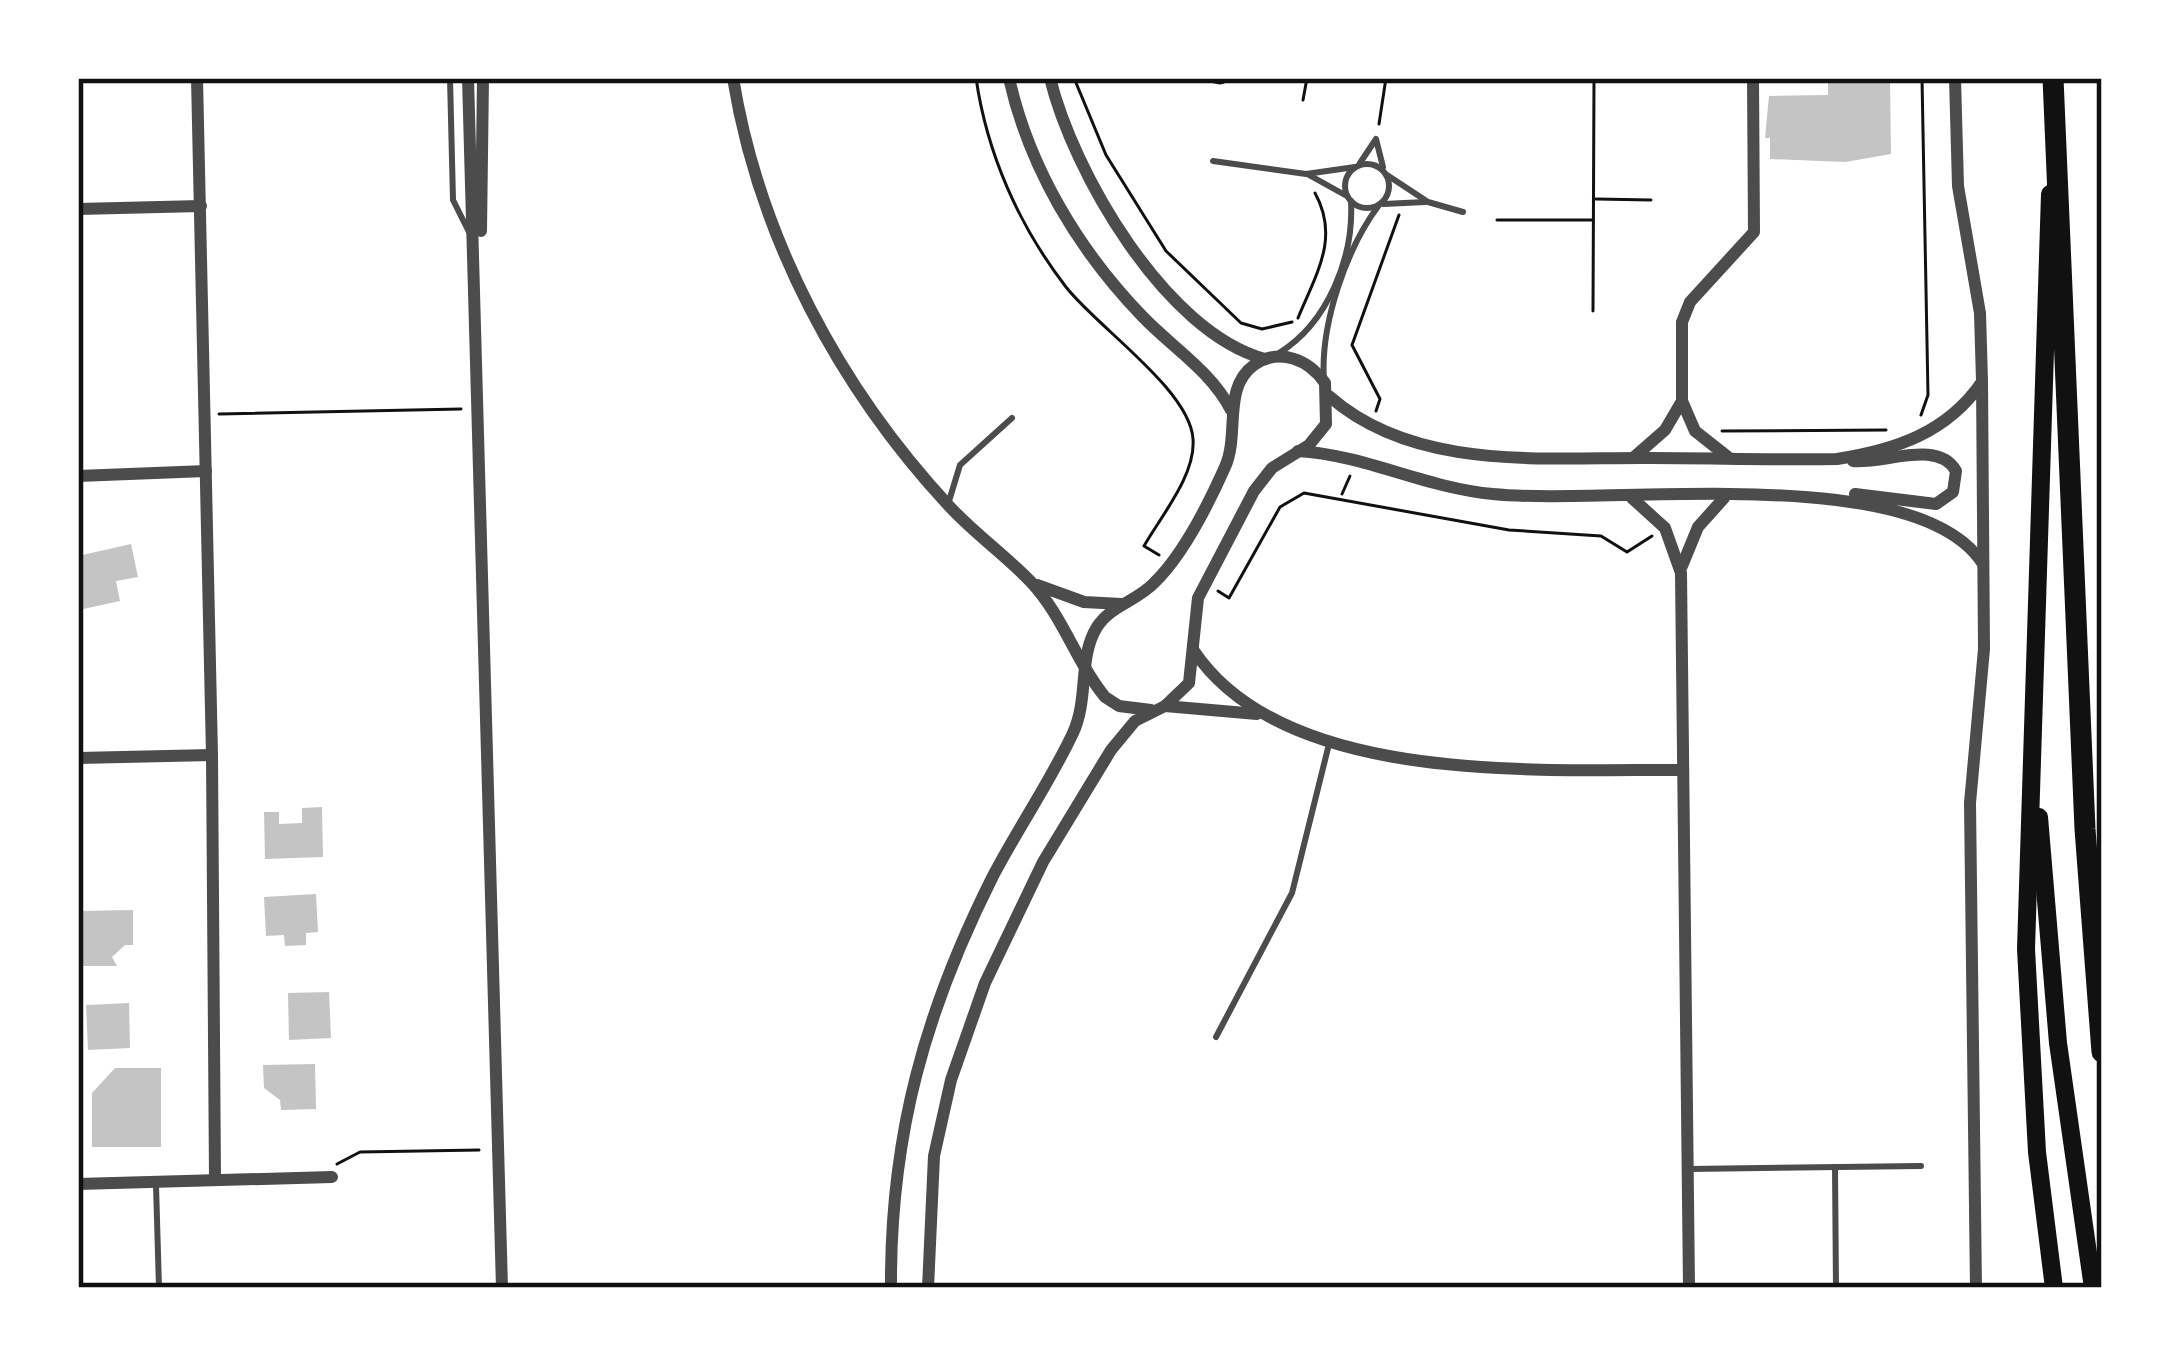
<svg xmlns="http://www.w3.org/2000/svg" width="2180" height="1366" font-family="Lato,sans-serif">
<rect width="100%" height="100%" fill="#fff"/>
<g fill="#c4c4c4">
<polygon points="1828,78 1890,78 1891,154 1845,162 1770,159 1770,138 1765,138 1769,96 1828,95"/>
<polygon points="131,544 138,577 116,581 120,601 79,610 78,556"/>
<polygon points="322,807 323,857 265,859 264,812 279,812 279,824 302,823 302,808"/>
<polygon points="316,894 318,932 306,933 306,945 285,946 284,935 266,936 264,897"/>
<polygon points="133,910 133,945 125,945 112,957 117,966 81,966 81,911"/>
<polygon points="329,992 331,1038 289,1040 288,993"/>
<polygon points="129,1003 130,1048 88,1050 86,1005"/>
<polygon points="315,1064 316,1109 281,1110 280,1100 264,1088 263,1065"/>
<polygon points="115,1068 161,1068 161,1147 92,1147 92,1093"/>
</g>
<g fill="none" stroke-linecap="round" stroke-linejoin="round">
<g stroke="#111" stroke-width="3">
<path d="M976,78c11,76 43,148 90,209 31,40 124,103 127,152 3,36 -32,77 -49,107l15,9"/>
<polyline points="1074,78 1106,155 1166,251 1241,323 1262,329 1292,322"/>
<polyline points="1194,78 1220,83 1237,78"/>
<polyline points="1303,100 1307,78"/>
<polyline points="1379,124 1386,78"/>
<polyline points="1596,199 1651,200"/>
<polyline points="1497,220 1592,220"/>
<polyline points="1593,311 1594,78"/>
<path d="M1298,318c18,-44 42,-80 17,-125"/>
<polyline points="1376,411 1380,399 1352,345 1399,215"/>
<polyline points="219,414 461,409"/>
<polyline points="1921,415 1928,395 1922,78"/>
<polyline points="1722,431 1886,430"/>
<polyline points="1342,494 1350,476"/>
<polyline points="1218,591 1229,598 1280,507 1304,493 1509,530 1601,536 1627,552 1652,536"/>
<polyline points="337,1164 360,1152 479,1150"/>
</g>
<g stroke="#4c4c4c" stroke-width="6">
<polyline points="450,78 453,200 469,232"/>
<polyline points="1213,161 1306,174 1355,167"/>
<polyline points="1360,163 1376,139 1383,167"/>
<circle cx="1367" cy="186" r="22"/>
<polyline points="1309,175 1345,195"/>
<polyline points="1387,175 1428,202 1463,212"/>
<polyline points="1384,204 1425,202"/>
<path d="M1279,353c49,-30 75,-96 72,-152"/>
<path d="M1324,380c-4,-55 22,-131 55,-175"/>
<polyline points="949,501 960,465 1012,418"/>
<polyline points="1216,1037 1292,893 1330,740"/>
<polyline points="1835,1167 1836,1288"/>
<polyline points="1689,1169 1921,1166"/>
<polyline points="156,1185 159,1288"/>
</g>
<g stroke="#4c4c4c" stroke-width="12">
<polyline points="197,78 212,755 215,1180"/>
<polyline points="468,78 502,1288"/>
<path d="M733,78c26,160 107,311 217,429 25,27 55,48 81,75 32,34 45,80 74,115l14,9 32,4"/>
<path d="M1009,78c20,90 70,173 134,239 30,31 68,54 88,93"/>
<path d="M1050,78c23,94 115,254 215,281"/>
<polyline points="1955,78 1958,186 1980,313 1982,381 1984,649 1970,803 1976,1288"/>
<polyline points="78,209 201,206"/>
<polyline points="481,231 483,78"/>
<path d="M1329,396c86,76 216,61 321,62 62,0 125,2 187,1 58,-9 110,-26 145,-77"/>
<path d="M1298,451c67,4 128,37 195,43 119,12 424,-34 490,70"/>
<polyline points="1728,457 1695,431 1682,401 1682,322 1690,302 1754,232 1753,78"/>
<polyline points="1633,458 1665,430 1682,401"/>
<path d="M1853,461c32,3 85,-22 103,10l-3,21 -17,12 -81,-10"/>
<polyline points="78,476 206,471"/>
<polyline points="1632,498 1665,528 1681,573 1689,1288"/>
<polyline points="1682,566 1698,527 1724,498"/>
<polyline points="1037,585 1084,602 1121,604"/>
<path d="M1194,651c91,135 345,118 489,119"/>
<polyline points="1165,706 1257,714"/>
<polyline points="78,758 212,755"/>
<polyline points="78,1184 332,1177"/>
<path d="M891,1288c-1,-152 34,-277 102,-412 25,-48 57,-94 80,-143 16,-34 5,-76 24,-106 13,-21 40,-26 57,-44 29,-28 55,-80 71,-116 15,-33 -3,-79 29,-102 26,-18 55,-5 71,18l1,41 -17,21 -37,23 -18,23 -56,107 -9,85 -24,23 -30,15 -24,29 -68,112 -58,121 -34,97 -17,76 -6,132"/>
</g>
<g stroke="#111" stroke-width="18">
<polyline points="2050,194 2026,949 2037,1152 2054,1288"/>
<polyline points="2039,817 2058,1043 2093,1288"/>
</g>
<polyline stroke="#111" stroke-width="21" points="2053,78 2085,829 2102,1052"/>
</g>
<rect width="2180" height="1366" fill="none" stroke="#ffffff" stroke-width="162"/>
<rect x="81" y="81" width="2018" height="1204" fill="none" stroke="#111" stroke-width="4.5"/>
</svg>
